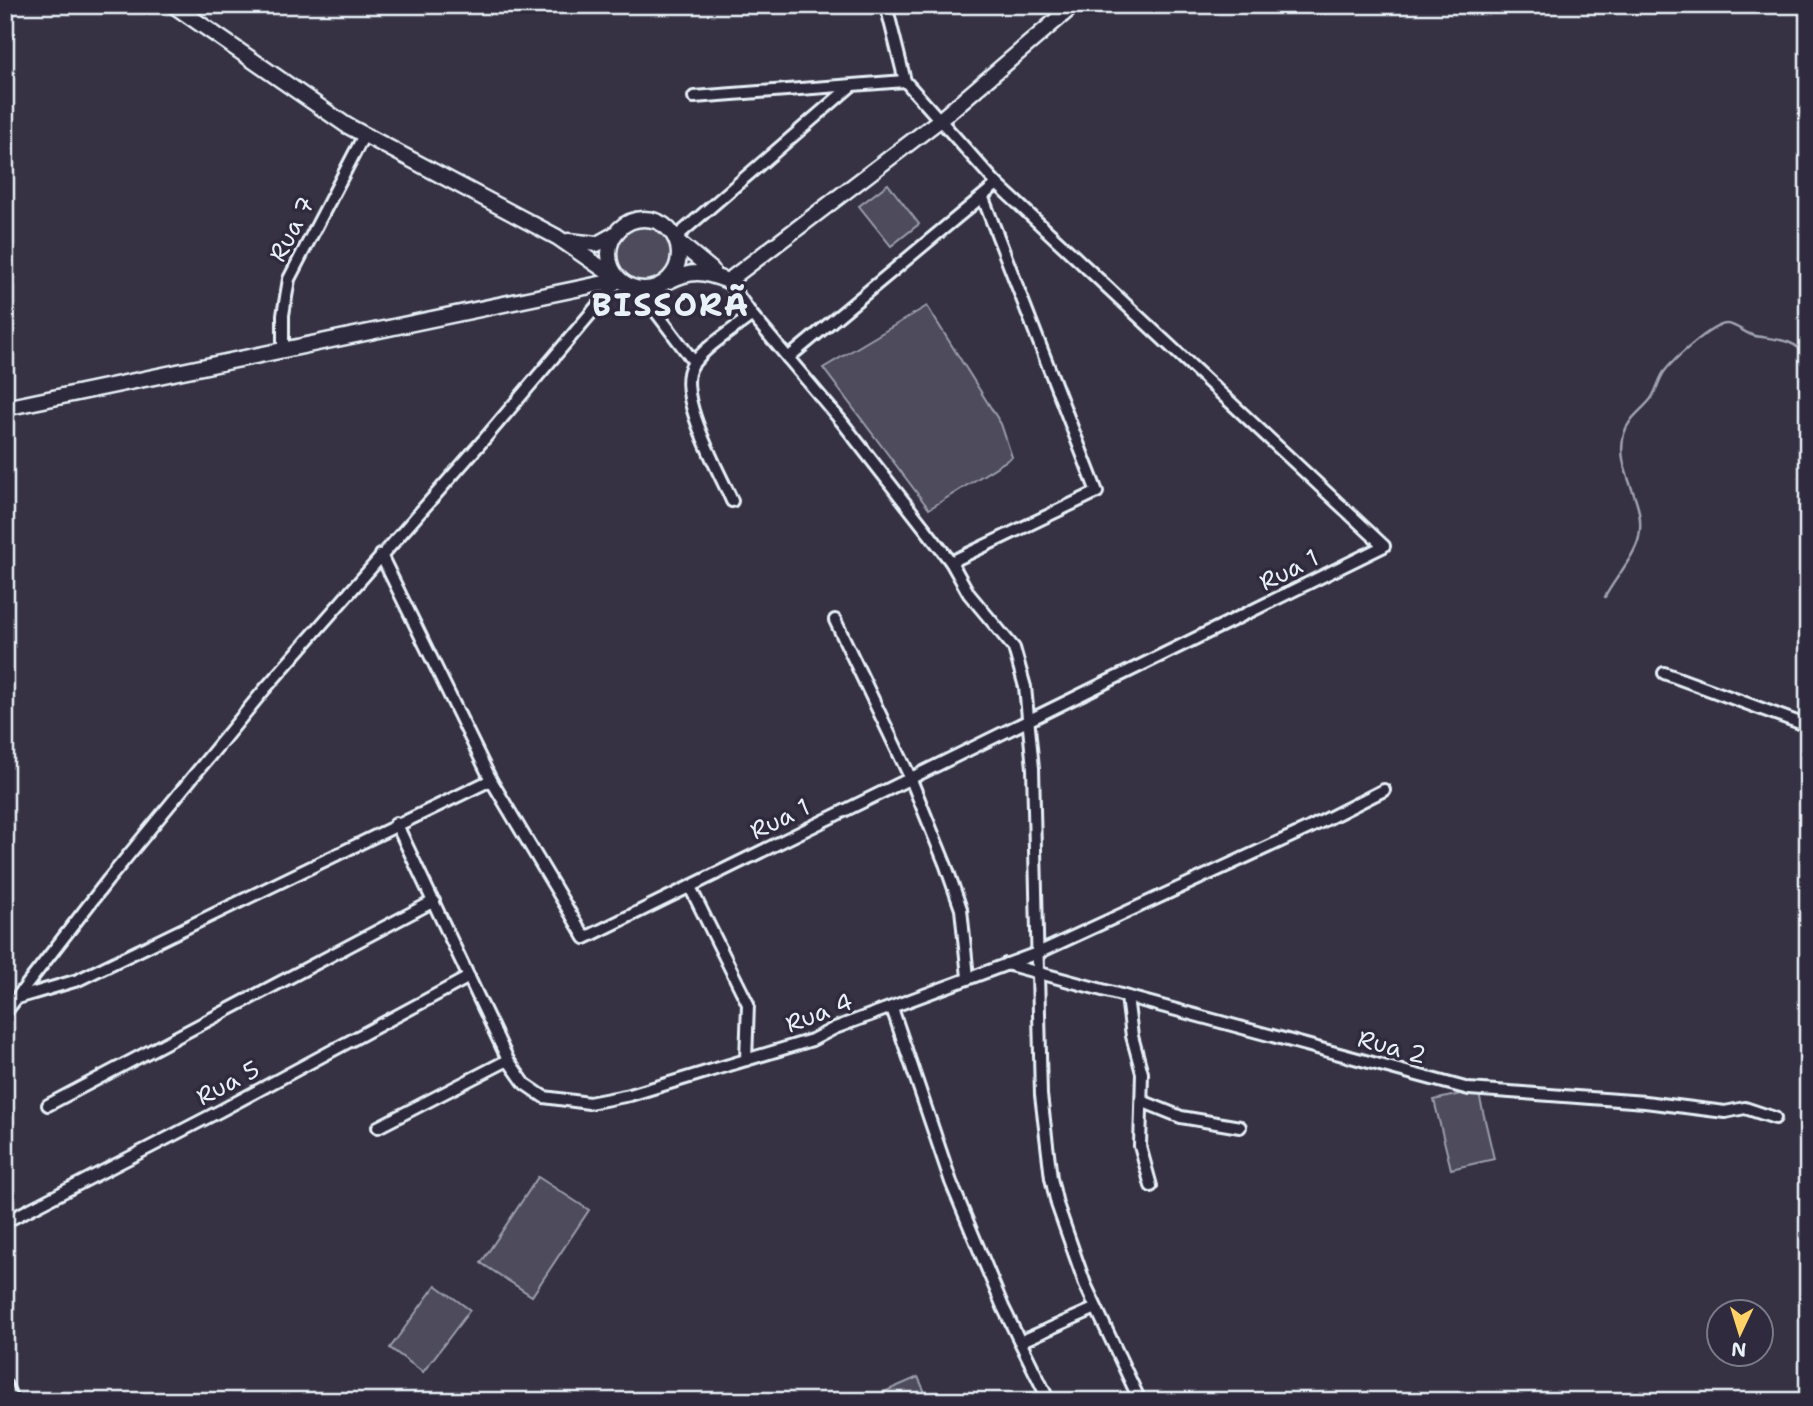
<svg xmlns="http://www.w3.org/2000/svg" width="1813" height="1406" font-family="'Shantell Sans',sans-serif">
<rect width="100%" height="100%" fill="#363244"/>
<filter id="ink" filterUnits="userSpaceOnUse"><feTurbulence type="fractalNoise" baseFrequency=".0143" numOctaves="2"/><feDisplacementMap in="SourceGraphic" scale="14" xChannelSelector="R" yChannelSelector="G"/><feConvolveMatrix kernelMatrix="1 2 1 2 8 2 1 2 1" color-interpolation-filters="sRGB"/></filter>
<g filter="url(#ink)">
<g fill="#4d4b5c" stroke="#9a9eaa" stroke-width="2">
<polygon points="888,184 919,224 891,246 859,206"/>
<circle cx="644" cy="254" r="29"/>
<polygon points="927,306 1001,424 1012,457 929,509 823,368"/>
<polygon points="1478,1090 1494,1159 1451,1169 1434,1100"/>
<polygon points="538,1177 589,1210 532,1296 481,1263"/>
<polygon points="436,1285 470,1310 423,1372 390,1348"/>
<polygon points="918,1377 929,1401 868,1401 868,1399"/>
</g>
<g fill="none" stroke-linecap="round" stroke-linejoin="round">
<path stroke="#a0a4af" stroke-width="2.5" d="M1605,597c9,-17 31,-43 34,-60 8,-38 -25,-65 -15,-103 4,-15 16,-22 26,-34 6,-7 8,-19 14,-28 9,-12 49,-49 63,-48 9,0 18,10 28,12 22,4 38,2 53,21"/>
<g stroke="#e8f1f8" stroke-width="16">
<g id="minor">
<polyline points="694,97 905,81"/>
<polyline points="675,238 851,86"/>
<polyline points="728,281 752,315 842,422 951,562 969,594 1014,648 1025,687 1033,768 1041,1095 1051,1178 1057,1204 1085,1284 1140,1401"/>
<polyline points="630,287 653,308 694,362"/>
<polyline points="653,308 654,296 661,285"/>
<polyline points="283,349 283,315 289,279 364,135"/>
<polyline points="788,358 997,184"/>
<path d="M732,501c-12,-28 -59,-110 -39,-137 14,-19 40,-34 59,-49"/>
<polyline points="381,555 491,780 585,938 1384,546 997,184 905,81 886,5"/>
<polyline points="951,562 1097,492 983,198"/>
<polyline points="835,620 910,777 946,866 961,909 968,977"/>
<polyline points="1664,673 1808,726"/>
<polyline points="396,823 508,1060 525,1084 544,1097 589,1103 630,1095 812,1040 835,1028 1040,952 1309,828 1384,790"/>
<polyline points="690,887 748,1004 746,1060"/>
<polyline points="1006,964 1469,1089 1645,1102 1725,1112 1745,1108 1775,1118"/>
<polyline points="1127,997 1132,1036 1142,1073 1140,1146 1151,1186"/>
<polyline points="17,998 78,980 491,780"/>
<polyline points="892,1008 951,1182 1003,1307 1049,1401"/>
<polyline points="5,1013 108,880 264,690 487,436 619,280"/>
<polyline points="1144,1102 1181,1117 1240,1127"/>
<polyline points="48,1105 434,901"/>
<polyline points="378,1127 508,1060"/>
<polyline points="5,1222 220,1111 469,977"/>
<polyline points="1022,1341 1096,1308"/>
<polyline points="5,1384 13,1401"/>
</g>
</g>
<g stroke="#e8f1f8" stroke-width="19">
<g id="major">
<polyline points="173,5 346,125 557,237 619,280"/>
<circle cx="644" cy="254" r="35"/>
<polyline points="568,241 597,244 615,234"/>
<polyline points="677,241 712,270"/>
<path d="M669,281c24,-12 35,-9 59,0"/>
<polyline points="728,281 941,119 1074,5"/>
<polyline points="5,408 619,280"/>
</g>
</g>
<use href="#minor" stroke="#2f2a3d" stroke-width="10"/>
<use href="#major" stroke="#2f2a3d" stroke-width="14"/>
</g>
</g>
<g text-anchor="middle" stroke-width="7" stroke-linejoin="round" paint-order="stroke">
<g font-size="24" fill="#e8f1f8" stroke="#2f2a3d">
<text transform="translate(292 229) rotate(-62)" y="8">Rua 7</text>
<text transform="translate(1289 570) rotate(-27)" y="8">Rua 1</text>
<text transform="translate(780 819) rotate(-26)" y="8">Rua 1</text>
<text transform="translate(819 1013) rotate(-21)" y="8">Rua 4</text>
<text transform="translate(1392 1047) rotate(15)" y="8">Rua 2</text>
<text transform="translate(228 1083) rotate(-28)" y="8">Rua 5</text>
</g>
<g font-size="32" font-weight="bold" letter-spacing="2" fill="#e8f1f8" stroke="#2f2a3d">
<text x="671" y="316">BISSORÃ</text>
</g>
</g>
<rect width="1813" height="1406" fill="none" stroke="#2f2a3d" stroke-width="28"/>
<rect x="14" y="14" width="1785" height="1378" fill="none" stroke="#e8f1f8" stroke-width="2.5" filter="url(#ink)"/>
<g transform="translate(1740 1333) rotate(184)"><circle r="33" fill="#2f2a3d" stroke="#797a88" stroke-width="2"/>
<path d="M0-5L12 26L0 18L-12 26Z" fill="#ffd166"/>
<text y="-10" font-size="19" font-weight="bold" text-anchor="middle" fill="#e8f1f8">N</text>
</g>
</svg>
